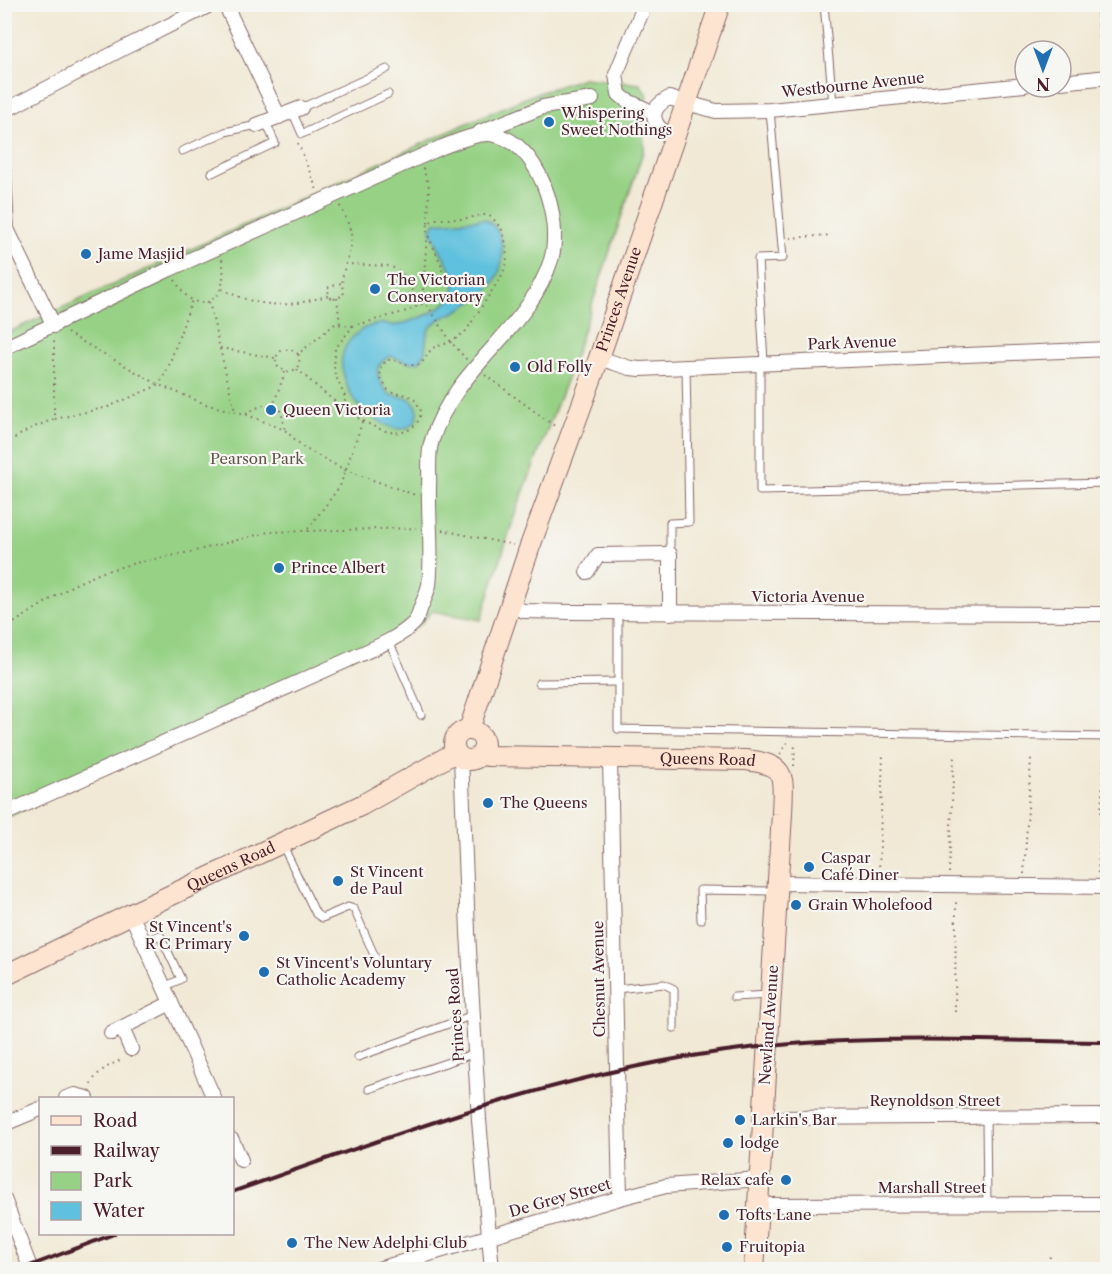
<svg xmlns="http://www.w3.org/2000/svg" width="1112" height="1274" font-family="'Libre Caslon Text',serif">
<rect width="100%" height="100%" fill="#f6f6f2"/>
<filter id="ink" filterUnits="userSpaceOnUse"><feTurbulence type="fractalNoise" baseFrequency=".0167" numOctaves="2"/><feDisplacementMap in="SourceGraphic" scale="12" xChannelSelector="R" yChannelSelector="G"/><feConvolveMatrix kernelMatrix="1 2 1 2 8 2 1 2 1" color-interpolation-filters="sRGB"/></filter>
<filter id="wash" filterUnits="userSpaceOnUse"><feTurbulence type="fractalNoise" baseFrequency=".008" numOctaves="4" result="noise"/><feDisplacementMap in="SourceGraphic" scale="24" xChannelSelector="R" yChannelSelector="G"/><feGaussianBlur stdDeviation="1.35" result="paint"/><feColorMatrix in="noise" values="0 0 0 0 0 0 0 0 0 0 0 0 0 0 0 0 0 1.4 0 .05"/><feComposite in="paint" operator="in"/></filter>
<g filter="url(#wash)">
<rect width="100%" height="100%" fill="#f1e9d5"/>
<polygon fill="#96d185" stroke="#707858" stroke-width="1.5" points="583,78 640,84 647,95 642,113 644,149 569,373 515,514 481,620 432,611 420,625 5,818 5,334 470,122 530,96"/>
<path fill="#5fc1dd" stroke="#547084" stroke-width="1.5" d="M484,219c11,5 16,14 18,25 4,36 -16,52 -45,67 -10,5 -21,8 -27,17 -8,11 0,25 -12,34h-10l-18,-6c-13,8 -16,15 -8,29 2,3 4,8 9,10 9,3 18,0 24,9 8,11 -2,25 -15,25 -8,0 -15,-4 -21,-8 -8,-5 -16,-9 -21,-16 -8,-10 -14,-25 -16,-38 -3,-21 16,-41 37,-43 7,-1 12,2 18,1 17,-4 52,-16 57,-34 5,-19 -19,-42 -23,-62l4,-6z"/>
</g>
<g filter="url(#ink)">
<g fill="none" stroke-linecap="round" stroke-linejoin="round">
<g stroke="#846666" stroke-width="9">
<g id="lane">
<polyline points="824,4 833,104"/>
<polyline points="1100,4 1107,77"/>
<polyline points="301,108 387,69"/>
<polyline points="292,111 302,134 388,94"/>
<polyline points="182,151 225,132 257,125"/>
<polyline points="212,173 275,143 266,122"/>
<polyline points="764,363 758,259 783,258 770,110"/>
<polyline points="760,364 760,491 1108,483"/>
<polyline points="670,554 670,523 689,522 686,367"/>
<polyline points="618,613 618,729 1108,737"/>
<polyline points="389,641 421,715"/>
<polyline points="539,683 618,682"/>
<polyline points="283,846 316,914 322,918 348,907 354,909 378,964"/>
<polyline points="701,920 700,890 775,891"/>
<polyline points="144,942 160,935 181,979 164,987"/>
<polyline points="616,989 664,984 674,989 674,1028"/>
<polyline points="734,997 769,995"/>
<polyline points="358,1057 473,1015"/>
<polyline points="369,1089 475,1053"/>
<polyline points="986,1117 987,1204"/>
</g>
</g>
<g stroke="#846666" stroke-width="16">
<g id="street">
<polyline points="225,4 279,117"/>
<polyline points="643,9 616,74 619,94 626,100 654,113"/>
<polyline points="1061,82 1108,77"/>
<polyline points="4,111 122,49 212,4"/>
<polyline points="257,125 301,108"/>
<polyline points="480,132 543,107 592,99"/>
<path d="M673,137c-21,-10 -27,-27 -4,-39l47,13 54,-1 255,-25"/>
<polyline points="4,173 7,229 54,326"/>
<path d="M4,348l166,-79 272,-122c14,-5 33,-14 48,-13 49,5 73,86 61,126 -23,72 -96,106 -119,180 -5,14 -2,32 -3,46 -1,32 4,67 0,99 -2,8 -5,15 -8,22 -2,5 -3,12 -7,16 -17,17 -43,26 -64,36l-346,155"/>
<polyline points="599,358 630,368 640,369 1108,349"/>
<polyline points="587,572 598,555 670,554 670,613"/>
<polyline points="510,606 524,611 571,612 1108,614"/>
<polyline points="461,757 468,932 479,1120 492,1270"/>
<polyline points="610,759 620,1198"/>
<polyline points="778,883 1108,887"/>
<polyline points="131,914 214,1098"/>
<polyline points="122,1028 131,1049"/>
<polyline points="111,1033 171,1003"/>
<polyline points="66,1098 75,1095 87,1098"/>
<polyline points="763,1118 1108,1116"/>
<polyline points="4,1124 40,1109"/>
<polyline points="232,1140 241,1160"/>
<polyline points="4,1199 31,1270"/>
<polyline points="757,1205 1108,1204"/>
<polyline points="375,1270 620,1198 666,1186 759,1179"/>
</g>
</g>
<g stroke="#846666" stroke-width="22">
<g id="secondary">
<circle cx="469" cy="745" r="15"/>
<path id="s1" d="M469,730l60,-181 70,-191 121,-354"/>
<path id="s2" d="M482,754l6,2 258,4c43,5 37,17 36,54l-28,456"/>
<path id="s3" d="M4,976l127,-62 231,-109 94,-53"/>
</g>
</g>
<g stroke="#846666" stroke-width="2" stroke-dasharray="1.5 4.5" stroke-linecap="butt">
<polyline points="298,143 317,190"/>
<polyline points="423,168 429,187 428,223"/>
<path d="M340,206c4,8 9,18 11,27 3,23 -14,37 -7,62l-13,5 -4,-12 14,-5"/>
<polyline points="790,238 832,235"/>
<polyline points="345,264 390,266 401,272 422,304"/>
<path d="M175,280c21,41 56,22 47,-21"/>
<path d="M222,289c38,20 67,19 107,6"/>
<polyline points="337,298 340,324"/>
<polyline points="209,302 235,412"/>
<polyline points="422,302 427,236"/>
<polyline points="67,333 159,385 208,405 245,414 285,430 304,448 345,470 415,495"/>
<polyline points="220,348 275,358"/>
<polyline points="298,354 290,349 281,351 275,358 278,367 287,372 297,369 300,358 298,354 335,324 353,326"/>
<path d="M297,369c21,18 84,79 113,60 7,-5 10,-9 11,-18l-5,-10 -8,-6 -15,-2 -5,-3 -8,-13 1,-10 6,-7c14,-1 20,8 34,4l11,-16 19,-6 15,-11 36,-56 5,-12 -1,-19 -4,-14 -10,-13 -8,-2 -22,4h-26l-8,4 -1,10 14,31 3,19"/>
<polyline points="285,372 274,403 281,411 285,430"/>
<polyline points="485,375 556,427"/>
<polyline points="342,407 346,399 334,372 335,349 353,326 407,311 422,304 428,306 451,342 467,360"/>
<polyline points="246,413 263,405 274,403"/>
<polyline points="55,419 108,407 159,385 169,365 192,300"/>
<polyline points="4,444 32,428 54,419 54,337"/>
<polyline points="308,529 340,486 363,420"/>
<polyline points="442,530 513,545"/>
<polyline points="4,629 73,585 103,572 135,563 195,551 268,532 416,528"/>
<polyline points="780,754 788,741"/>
<polyline points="794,766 795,742"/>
<polyline points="879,872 883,755"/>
<polyline points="949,873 954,755"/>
<polyline points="1098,873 1104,756"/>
<polyline points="1024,874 1031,758"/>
<polyline points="955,1012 956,899"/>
<polyline points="1103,1012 1105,901"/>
<path d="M91,1084c6,-13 19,-19 32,-25"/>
<polyline points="1049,1270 1050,1254"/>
</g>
<use href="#lane" stroke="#fff" stroke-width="7"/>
<use href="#street" stroke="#fff" stroke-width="14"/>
<use href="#secondary" stroke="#fde4d0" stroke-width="20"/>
<g stroke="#4a1f2b" stroke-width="4">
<path d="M232,1192c167,-58 333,-122 509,-143 122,-15 244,-8 367,-7"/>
<polyline points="19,1270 114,1234"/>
</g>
</g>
</g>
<g fill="#1f6fb2" stroke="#f6f6f2" stroke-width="2">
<circle cx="549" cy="122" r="6"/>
<circle cx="86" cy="254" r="6"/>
<circle cx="375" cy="289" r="6"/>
<circle cx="515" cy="367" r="6"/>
<circle cx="271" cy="410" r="6"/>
<circle cx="279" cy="568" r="6"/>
<circle cx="488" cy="803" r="6"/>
<circle cx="809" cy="867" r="6"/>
<circle cx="338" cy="881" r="6"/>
<circle cx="796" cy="905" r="6"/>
<circle cx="244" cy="936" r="6"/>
<circle cx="264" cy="972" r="6"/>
<circle cx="740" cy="1120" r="6"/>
<circle cx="728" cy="1143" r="6"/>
<circle cx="786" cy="1180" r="6"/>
<circle cx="724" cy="1215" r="6"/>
<circle cx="292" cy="1243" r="6"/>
<circle cx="727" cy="1247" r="6"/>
</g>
<g text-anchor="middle" stroke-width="4.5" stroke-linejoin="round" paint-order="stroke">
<g font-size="15" fill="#4a1f2b" stroke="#f6f6f2">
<text transform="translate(853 85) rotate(-6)" y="5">Westbourne Avenue</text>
<text dy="5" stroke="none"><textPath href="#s1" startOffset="456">Princes Avenue</textPath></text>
<text transform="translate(852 343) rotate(-2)" y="5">Park Avenue</text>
<text x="808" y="602">Victoria Avenue</text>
<text dy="5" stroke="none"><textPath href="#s2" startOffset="226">Queens Road</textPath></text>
<text dy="5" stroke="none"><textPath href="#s3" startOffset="252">Queens Road</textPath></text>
<text transform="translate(599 979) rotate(-91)" y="5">Chesnut Avenue</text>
<text transform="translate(456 1015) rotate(-94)" y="5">Princes Road</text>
<text transform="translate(769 1025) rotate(-86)" y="5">Newland Avenue</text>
<text x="935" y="1106">Reynoldson Street</text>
<text x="932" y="1193">Marshall Street</text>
<text transform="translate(560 1198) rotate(-16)" y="5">De Grey Street</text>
</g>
<g font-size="15" fill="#4a1f2b" stroke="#f6f6f2" text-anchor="start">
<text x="561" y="118">Whispering<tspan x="561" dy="17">Sweet Nothings</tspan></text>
<text x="98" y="259">Jame Masjid</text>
<text x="387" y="285">The Victorian<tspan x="387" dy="17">Conservatory</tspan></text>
<text x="527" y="372">Old Folly</text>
<text x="283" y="415">Queen Victoria</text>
<text x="291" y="573">Prince Albert</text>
<text x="500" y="808">The Queens</text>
<text x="821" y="863">Caspar<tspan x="821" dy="17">Café Diner</tspan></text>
<text x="350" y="877">St Vincent<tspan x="350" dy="17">de Paul</tspan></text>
<text x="808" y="910">Grain Wholefood</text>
<text x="232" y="932" text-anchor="end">St Vincent's<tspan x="232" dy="17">R C Primary</tspan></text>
<text x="276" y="968">St Vincent's Voluntary<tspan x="276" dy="17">Catholic Academy</tspan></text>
<text x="752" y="1125">Larkin's Bar</text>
<text x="740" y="1148">lodge</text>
<text x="774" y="1185" text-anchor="end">Relax cafe</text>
<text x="736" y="1220">Tofts Lane</text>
<text x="304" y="1248">The New Adelphi Club</text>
<text x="739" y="1252">Fruitopia</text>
</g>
<g font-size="15" fill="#615446" stroke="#f6f6f2">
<text x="257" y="464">Pearson Park</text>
</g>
</g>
<rect width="1112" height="1274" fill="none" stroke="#f6f6f2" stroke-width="24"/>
<rect x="39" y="1097" width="195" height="138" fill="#f6f6f2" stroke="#b1a0a2" stroke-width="1.5"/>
<rect x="51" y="1116" width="30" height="9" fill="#fde4d0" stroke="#b1a0a2" stroke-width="1.5"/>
<text x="93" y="1127" font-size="18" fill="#4a1f2b">Road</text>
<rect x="51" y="1146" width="30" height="9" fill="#4a1f2b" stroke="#b1a0a2" stroke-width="1.5"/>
<text x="93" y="1157" font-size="18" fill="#4a1f2b">Railway</text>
<rect x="51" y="1172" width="30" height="18" fill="#96d185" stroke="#b1a0a2" stroke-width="1.5"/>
<text x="93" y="1187" font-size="18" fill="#4a1f2b">Park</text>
<rect x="51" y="1202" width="30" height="18" fill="#5fc1dd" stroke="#b1a0a2" stroke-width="1.5"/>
<text x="93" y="1217" font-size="18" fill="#4a1f2b">Water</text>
<g transform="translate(1043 69) rotate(180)"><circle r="28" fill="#f6f6f2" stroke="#b1a0a2" stroke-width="1.5"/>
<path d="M0-4.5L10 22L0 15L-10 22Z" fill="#1f6fb2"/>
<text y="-9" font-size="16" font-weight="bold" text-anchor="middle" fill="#4a1f2b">N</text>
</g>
</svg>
